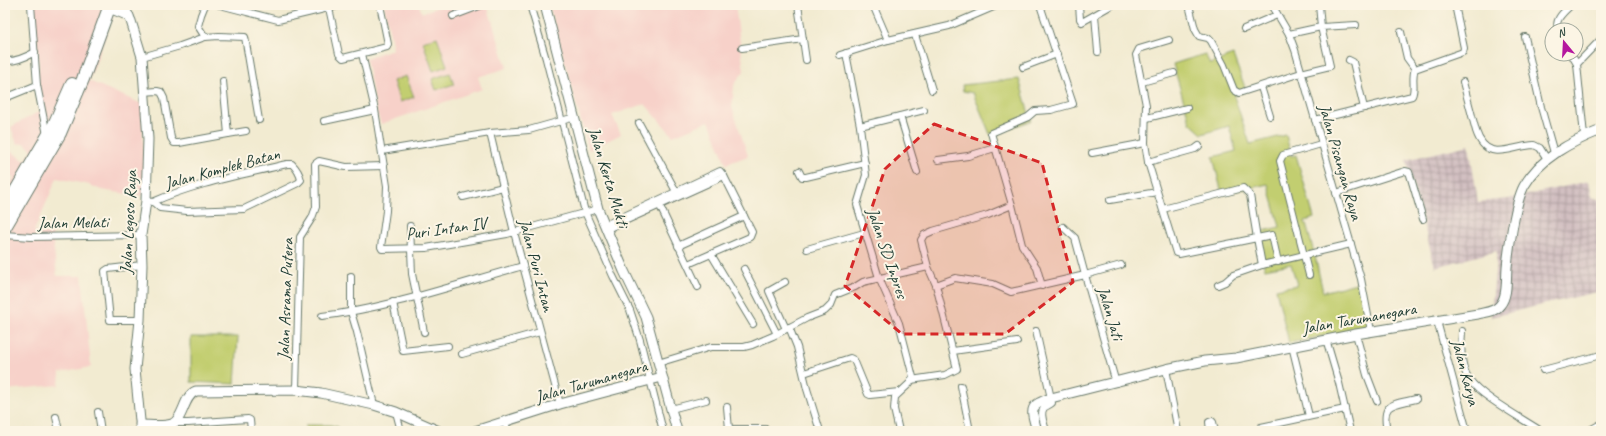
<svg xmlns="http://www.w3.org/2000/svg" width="1606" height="436" font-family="Caveat,sans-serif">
<defs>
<pattern id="industrial-grid" width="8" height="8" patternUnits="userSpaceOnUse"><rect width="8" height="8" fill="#d2bfc1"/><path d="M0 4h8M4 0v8" fill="none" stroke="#aa9c9e"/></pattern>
</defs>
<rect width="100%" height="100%" fill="#fcf5e5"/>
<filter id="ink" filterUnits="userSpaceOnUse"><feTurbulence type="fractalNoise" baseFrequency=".025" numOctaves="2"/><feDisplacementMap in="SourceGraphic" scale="8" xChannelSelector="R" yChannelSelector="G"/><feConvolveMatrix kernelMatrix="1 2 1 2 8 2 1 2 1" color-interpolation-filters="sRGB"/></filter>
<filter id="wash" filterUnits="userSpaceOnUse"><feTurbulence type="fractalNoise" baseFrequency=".012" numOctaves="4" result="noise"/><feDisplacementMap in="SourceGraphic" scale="16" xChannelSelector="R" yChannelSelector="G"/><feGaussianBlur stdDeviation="0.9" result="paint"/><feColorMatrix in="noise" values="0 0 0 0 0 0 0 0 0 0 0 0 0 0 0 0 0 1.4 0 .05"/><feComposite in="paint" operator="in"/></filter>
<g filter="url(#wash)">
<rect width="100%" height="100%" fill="#f2ebd1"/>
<g fill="#f7d1c9">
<polygon points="32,5 117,5 89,81 142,104 145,193 141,196 101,190 90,185 57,178 34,231 52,233 57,276 82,276 91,367 60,373 59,385 5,390 5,193 14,178 5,174 5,147 25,161 32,150 24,143 17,144 11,127 44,109 37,85 39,65"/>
<polygon points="384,5 419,5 422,13 443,5 487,5 507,68 478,77 482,89 381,124 377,113 366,58 393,49"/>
<polygon points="549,5 735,5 744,71 734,85 732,107 748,156 726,164 709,121 673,136 645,104 612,115 621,134 589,150"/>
</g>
<polygon fill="url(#industrial-grid)" points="1469,145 1478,202 1508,199 1589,181 1592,197 1601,200 1601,291 1491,317 1497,251 1435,267 1406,160"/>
<g fill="#c2ce70" stroke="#708652">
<polygon points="437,37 447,66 433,71 423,42"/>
<polygon points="1205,54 1210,64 1233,55 1246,90 1234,96 1250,144 1286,135 1291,156 1296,155 1314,218 1305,221 1315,256 1323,292 1360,282 1370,327 1289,343 1276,289 1297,285 1291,264 1265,269 1255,233 1280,227 1268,184 1222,194 1213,157 1236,151 1229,126 1202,134 1190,123 1173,64"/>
<polygon points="450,73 454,84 436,90 432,79"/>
<polygon points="406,76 414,97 400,102 393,81"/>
<polygon points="1019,79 1031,121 990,134 973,93 963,91 962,85"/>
<polygon points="191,337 238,337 235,384 191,382"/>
<polygon points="306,425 331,425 338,427 340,431 306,431"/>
</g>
</g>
<g filter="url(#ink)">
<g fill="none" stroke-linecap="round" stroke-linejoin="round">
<g stroke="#697a6b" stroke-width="8">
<g id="street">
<polyline points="31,5 37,85 47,135"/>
<polyline points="220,5 278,20 341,5"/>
<polyline points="530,5 546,59 585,212 613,276 630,310 640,340 663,431"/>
<polyline points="798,5 806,60"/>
<polyline points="873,5 888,40"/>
<polyline points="1040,5 1073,104 1051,110 1035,111 1028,117 991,133 1012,205 988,215 933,231 924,235 921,240 928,267 936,285 955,278 993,284 1011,292 1085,275 1116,383"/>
<polyline points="1079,5 1080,19 1082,22 1112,5"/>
<polyline points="1189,5 1195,29 1199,36 1208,38 1211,41 1224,65 1234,90 1239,93 1301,73 1330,66 1321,27 1356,25"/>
<polyline points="1272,5 1289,34 1295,50 1361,279 1371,331"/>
<polyline points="735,6 741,5"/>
<polyline points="329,8 339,54 343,58 387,47 388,44 380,5"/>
<polyline points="1095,15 1098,52"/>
<polyline points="453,16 482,5"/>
<polyline points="1244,29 1277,15"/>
<path d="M1558,30c-4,-11 6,-18 13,-25"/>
<polyline points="1401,32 1407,58 1415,69"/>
<polyline points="1289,34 1321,27 1319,5"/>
<polyline points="915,35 932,90"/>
<polyline points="205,37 198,26 201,15 205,5"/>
<polyline points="1525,37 1541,107 1554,153"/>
<polyline points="1169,40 1139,49 1136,55 1146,105 1145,143 1148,162 1176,253 1179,254 1257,238 1262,265 1351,244"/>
<polyline points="742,48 803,39"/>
<polyline points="846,53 860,126 866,175 857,205 879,278 899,323 913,377 910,383 895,397 894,409 899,431"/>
<polyline points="362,54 375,110 387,186 386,211 381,247 382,249 426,248 507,234 598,209"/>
<polyline points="1571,54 1577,64 1584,136"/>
<polyline points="840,55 888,40 949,26 998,5"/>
<polyline points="142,57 180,46 205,37 219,36 245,37 259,120"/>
<polyline points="1349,60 1353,62 1364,108"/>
<path d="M5,61c10,1 21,-4 30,-9"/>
<polyline points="1577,64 1601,39"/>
<polyline points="1023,67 1057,54"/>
<polyline points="1142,82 1174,73"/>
<path d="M1463,82l13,49c11,33 34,15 58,14l6,3 7,11"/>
<polyline points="1261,87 1270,116"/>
<polyline points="144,92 157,91 161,92 164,98 171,138 174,143 179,143 228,134 223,81"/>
<polyline points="5,98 37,85"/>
<polyline points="900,116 917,172"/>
<polyline points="1147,118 1187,108"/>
<path d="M1315,120l97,-24c4,-8 -1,-18 3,-27l48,-17 1,-4 -9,-43"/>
<polyline points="324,121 375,110"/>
<polyline points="639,123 678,195"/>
<polyline points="860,126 924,110"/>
<polyline points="490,133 514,232 560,404"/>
<polyline points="228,134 246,131"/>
<polyline points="382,151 490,133 529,130 575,117"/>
<polyline points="1092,153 1145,143"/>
<polyline points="938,160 968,156 995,148"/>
<polyline points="1148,162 1195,149 1199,146"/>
<polyline points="799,171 802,177 806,177 865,163"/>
<polyline points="1336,193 1405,171 1409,172 1410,175 1423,219"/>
<polyline points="463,197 503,187"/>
<polyline points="1110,200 1157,192"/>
<path d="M146,201l7,1 7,6 27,3 57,-2 54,-26 3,-3c-1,-5 -5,-12 -9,-16h-5c-45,11 -92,19 -134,38"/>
<polyline points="658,202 698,287"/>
<polyline points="1012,205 1022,245 1037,268 1042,286"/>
<polyline points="1163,209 1243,188 1250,195 1257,238 1272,235 1278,262"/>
<polyline points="605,225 720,171 724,176 607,229"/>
<polyline points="410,226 412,274 424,332"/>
<polyline points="1063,227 1075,238 1085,275 1121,265"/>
<polyline points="5,235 31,237 141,235"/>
<polyline points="678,246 744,216"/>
<polyline points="807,249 864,233"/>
<polyline points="711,254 753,324"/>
<polyline points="688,264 750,237 752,232 724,176"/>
<polyline points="744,269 777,334"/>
<polyline points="1309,275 1280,161 1283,155 1321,144"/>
<polyline points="351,276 351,312 357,332 374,405"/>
<polyline points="785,282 769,291 786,329"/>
<polyline points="1218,285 1225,282 1233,275 1262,265"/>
<polyline points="393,302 403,351 448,346"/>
<path d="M322,316c68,-8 135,-32 201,-50"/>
<polyline points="140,320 110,320 105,271 108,269 142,265"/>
<polyline points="1437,321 1467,431"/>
<polyline points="789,327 797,347 807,389 820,431"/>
<path d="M1036,331l16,72c-2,2 -6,3 -8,5 -5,6 1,17 2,23"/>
<path d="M1462,331c-1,16 -2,35 7,48 11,17 54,40 72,52"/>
<polyline points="1356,334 1367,375 1377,401"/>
<polyline points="1326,339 1339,383 1350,431"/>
<polyline points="1292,346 1309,416"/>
<polyline points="953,351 1017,342"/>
<polyline points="462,354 540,332"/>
<polyline points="658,363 711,347 744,347 752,345 773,336 807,318 825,311 831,305 835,295 855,287 863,282 928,267"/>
<polyline points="1166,369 1178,431"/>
<polyline points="1543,370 1601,355"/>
<polyline points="807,372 850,358 854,360 868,394 870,395 899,392"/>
<polyline points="911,380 945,375 957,369 936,285"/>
<polyline points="961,386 970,431"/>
<polyline points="296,390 300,237 312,218 316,207 315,164 319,161 346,167 384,166"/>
<polyline points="727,407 729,429"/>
<polyline points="671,409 706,400"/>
<polyline points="98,412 101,431"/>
<polyline points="396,412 401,431"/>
<polyline points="56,417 59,431"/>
<polyline points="174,423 188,423 248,419 250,420 251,431"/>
<polyline points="505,423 508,431"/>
<polyline points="1261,427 1345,409"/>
<polyline points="720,431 729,429 765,429"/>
<polyline points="1210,431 1209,422 1212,421 1213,422 1215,431"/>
<path d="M1387,431c-6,-29 5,-26 29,-32"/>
<polyline points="1588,431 1601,424"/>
</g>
</g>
<g stroke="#697a6b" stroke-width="11">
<g id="secondary">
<polyline points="123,5 131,21 142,57 148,139 146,201 141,235 142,265 140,320 135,369 141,431"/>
<polyline points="545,5 598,209 624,271 646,317 677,431"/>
<polyline points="109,8 129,16"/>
<path d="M140,425c10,0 23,2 32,-1 12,-5 11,-28 24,-33l100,-1 25,3 53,12 22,7 43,19"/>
<polyline points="475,431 560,404 662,377"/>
<path d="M1037,431c-6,-22 -9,-25 14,-33l115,-29 39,-8 31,-3 120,-24 122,-20c8,-2 17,-2 22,-9 8,-9 6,-27 7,-38 2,-20 8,-64 17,-81 17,-29 47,-44 77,-56"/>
</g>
</g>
<g stroke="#697a6b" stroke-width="14">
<g id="highway">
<polyline points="5,209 53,127 72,84"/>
<polyline points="5,227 60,133 83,79 110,5"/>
</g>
</g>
<use href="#street" stroke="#fff" stroke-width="6"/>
<use href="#secondary" stroke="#fff" stroke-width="9"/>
<use href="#highway" stroke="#fff" stroke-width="12"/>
</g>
</g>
<path fill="#d62828" fill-opacity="0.2" stroke="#d62828" stroke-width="3" stroke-dasharray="8 5" stroke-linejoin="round" d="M934,124l108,39 31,119 -68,52h-103l-57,-48 40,-117z"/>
<g text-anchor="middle" stroke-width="4" stroke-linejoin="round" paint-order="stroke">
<g font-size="17" fill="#1f3d34" stroke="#fcf5e5">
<text transform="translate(1341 162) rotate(74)" y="6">Jalan Pisangan Raya</text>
<text transform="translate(222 168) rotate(-15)" y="6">Jalan Komplek Batan</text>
<text transform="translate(609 177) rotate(73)" y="6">Jalan Kerta Mukti</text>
<text transform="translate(73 222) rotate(-1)" y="6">Jalan Melati</text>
<text transform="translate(128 222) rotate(-87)" y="6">Jalan Legoso Raya</text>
<text transform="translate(446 228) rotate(-8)" y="6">Puri Intan IV</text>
<text transform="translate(888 253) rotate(71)" y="6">Jalan SD Inpres</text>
<text transform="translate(537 265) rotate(75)" y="6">Jalan Puri Intan</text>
<text transform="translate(285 299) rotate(-88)" y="6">Jalan Asrama Putera</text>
<text transform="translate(1111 313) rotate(73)" y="6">Jalan Jati</text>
<text transform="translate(1359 318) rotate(-10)" y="6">Jalan Tarumanegara</text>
<text transform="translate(1466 372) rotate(75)" y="6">Jalan Karya</text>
<text transform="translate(591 381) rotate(-16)" y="6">Jalan Tarumanegara</text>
</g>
</g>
<rect width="1606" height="436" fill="none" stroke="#fcf5e5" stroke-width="20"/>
<g transform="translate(1564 42) rotate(342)"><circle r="19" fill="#fcf5e5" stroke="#a4ab9e"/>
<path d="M0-3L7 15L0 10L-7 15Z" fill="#b5179e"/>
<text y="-6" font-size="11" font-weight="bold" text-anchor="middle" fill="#1f3d34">N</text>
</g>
</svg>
